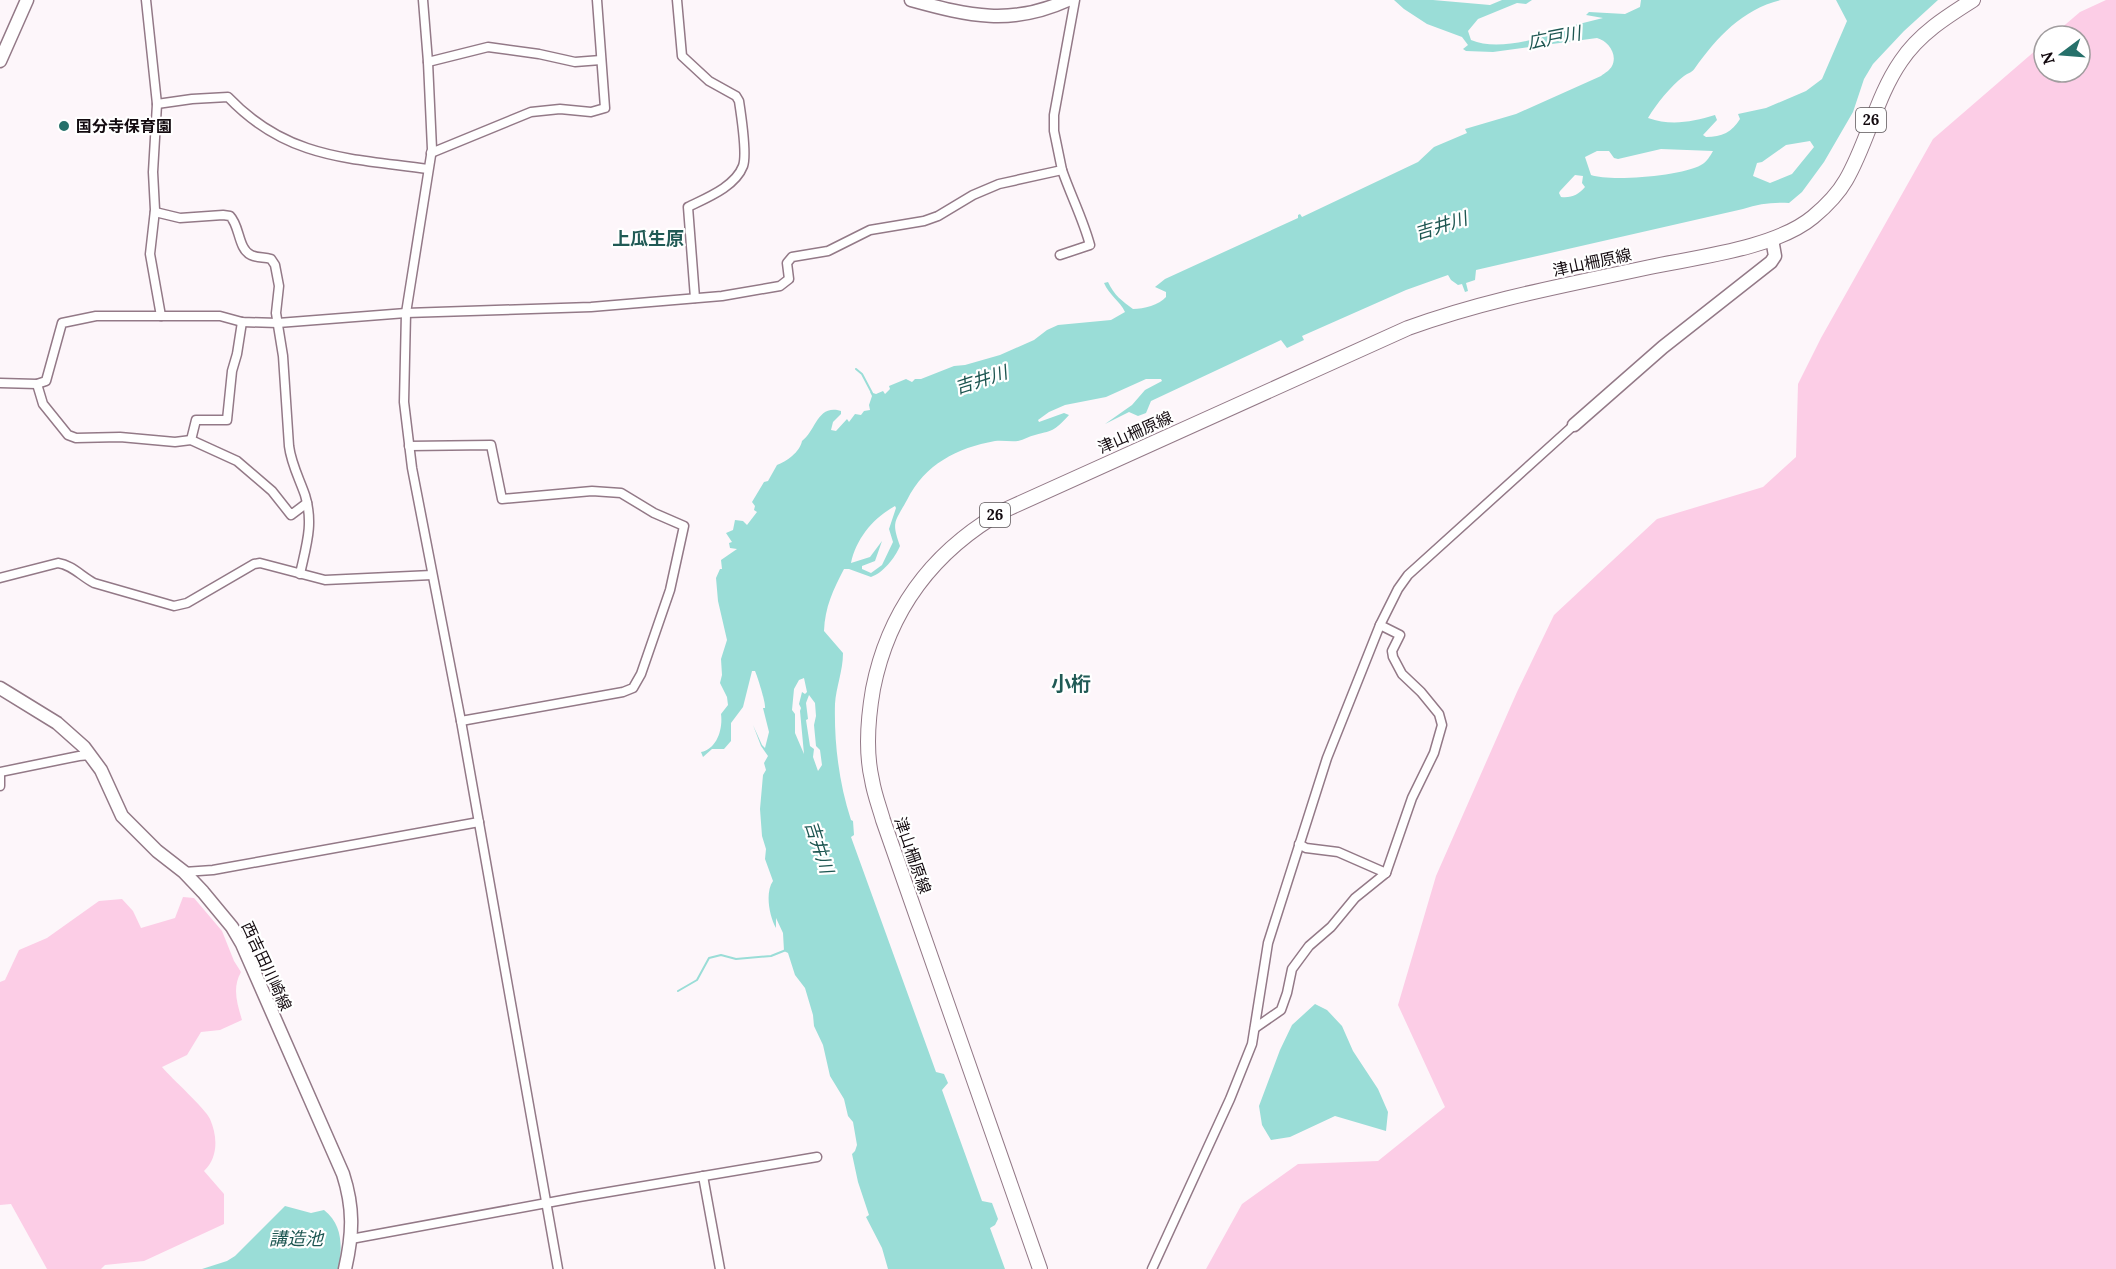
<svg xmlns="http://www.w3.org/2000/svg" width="2116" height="1269" font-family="Lora,'Noto Sans JP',serif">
<rect width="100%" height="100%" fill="#fdf6fa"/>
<g fill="#fccde6">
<polygon points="2106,0 2116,0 2116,1269 1206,1269 1242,1204 1298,1164 1378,1161 1445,1107 1398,1005 1436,876 1517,692 1554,615 1657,519 1763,487 1796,457 1798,384 1821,338 1933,139 2044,43 2044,72 2080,72 2080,36 2052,36 2080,12"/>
<path d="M183,897l11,1 28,33 12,30 7,11c-9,16 -4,31 1,48l-22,10 -19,2 -14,23 -25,12c10,12 43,41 48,52 8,18 8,39 -6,52l20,23v30l-80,37 -39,4 -4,4h-54l-36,-65 -11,1v-223l5,-2 14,-30 28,-12 52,-37 23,-2 11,12 8,17 34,-10z"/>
</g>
<g fill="#9addd7" fill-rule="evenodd">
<path d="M1394,0h39l57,5 12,-5h30l-6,4 -9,-1 -39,16 -10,12 3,9c28,12 72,-3 100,-11l4,-4 28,-7 -17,-3 3,-3 36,2 15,-7 1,-7h140c-38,9 -64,37 -86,68 -2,4 -7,5 -11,8 -14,11 -27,27 -36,42 23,8 44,4 67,-3l2,5 -14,15 3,2c16,0 26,-5 34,-18l-2,-5 28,-6 40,-17 16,-12 25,-58 -11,-21h102l-34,31 -31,33 -9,15 -11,33 -29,50 -22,30 -13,11c-17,-1 -30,1 -46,6l-267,61 -1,10 -9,3 2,8 -3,1 -3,-8 -4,1 -7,-5 -3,-5 -42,15 -104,46 2,4 -17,8 -6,-8 -130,61 -5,12 -8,3 -9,-4 -24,12 27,-19 13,-15 17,-9 -1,-2h-15l-40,18 -41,8 -16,7 -11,8 1,2 25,-9 5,2c-14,15 -14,15 -34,20 -6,1 -11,5 -17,6 -8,1 -15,-1 -23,0 -38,7 -70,23 -88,59 -12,22 -16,21 -7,46 -5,12 -17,27 -29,31l-22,-8h-5c-11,21 -19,38 -20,62l19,22c0,18 -7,34 -8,51 -1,39 4,79 16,116l2,1 1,14 -3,2 85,235 8,2 4,9 -6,7 40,111 10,2 6,16 -3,6 -5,3 15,41h-117l-6,-21 -16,-31 3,-2 -11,-33 -6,-28 3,-3 2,-6 -4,-23 -5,-6 -4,-17 -14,-23 -7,-31 -9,-19 -1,-11 -8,-27 -10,-13 -7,-22 -4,-2 -1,-18 -7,-15v10c-7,-12 -11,-36 -3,-47l-8,-22 1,-10 -4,-13 -2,-27 3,-34 3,-5 -2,-7 4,-7 -7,-10 -8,-21 9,20 3,3 4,-16 -6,-24h2c1,-5 -8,-33 -10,-37h-3l-9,36 -12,16v18l-7,8h-12l-9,8 -2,-5c16,-3 22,-23 20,-38l7,-9 -1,-8 -7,-14 2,-8 -1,-16 6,-19 -9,-39 -2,-23 4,-9h2l-1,-9 16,-11 -7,-1 -1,-5 3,-1 -6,-9 7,-3 2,-10 8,1 4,4 10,-13 -3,-2 1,-4 -3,-4 12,-20 4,-1 9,-16c9,-3 23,-13 25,-24 14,-10 15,-37 39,-30v3l-8,8 -2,8 5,1 11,-12 2,3 6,-8 6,1 3,-4 6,-1 -1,-5 3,-9 -2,-4 6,2 7,-3 2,3 5,-5 -1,-3 17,-7 6,3 3,-3h6l33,-13 11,-1 35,-10 34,-15 13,-10 11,-5 53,-5 14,-8c-5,-11 -16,-17 -21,-29l4,-1c6,13 14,19 25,27 11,0 26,-4 33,-12v-5l-11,-5 10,-8 133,-61v-3l2,-1 2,3 116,-55 16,-15 33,-14 -2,-4 51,-15 85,-38c4,-3 9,-6 11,-10 6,-12 -4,-25 -15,-28l-104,14 -27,-1 -3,-2 5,-4 -6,-8 -35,-13 -23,-15zM1810,141l4,6 -22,27 -22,9 -17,-7 4,-13 5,-1 24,-17zM1661,149l52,2c-3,5 -6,11 -12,14 -19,11 -91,17 -110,10l-6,-18 12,-6h12l5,7 4,1zM1575,175l8,1 -1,7 3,4c-7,8 -13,11 -24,10l-2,-4 1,-2zM895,506l1,2 -7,21 4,13 -11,23 -11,8 -9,-4v-3l13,-5 7,-20 -12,16 -19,6c5,-24 22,-45 44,-57zM804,678l3,14 -2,2 -3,-2 -3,12 2,4 -1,3 4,43 -9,-21v-19l-3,-4 2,-21 5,-9zM809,695l6,8 1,13 -2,9 2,21 4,4 2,15 -4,6 -5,-14 1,-8 -4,-3 -4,-26 2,-1 -2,-16z"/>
<polygon points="1315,1004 1327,1010 1342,1026 1353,1051 1378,1089 1388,1112 1386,1131 1335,1116 1290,1137 1271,1140 1262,1125 1259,1106 1280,1050 1292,1025"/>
<path d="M285,1206l26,7 13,-3c19,15 18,36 15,59h-137l25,-8 8,-5z"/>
</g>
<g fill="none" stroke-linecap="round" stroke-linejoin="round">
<g stroke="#9addd7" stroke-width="2">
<polyline points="856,369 862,374 872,393"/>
<polyline points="678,991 697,980 709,958 721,955 736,959 771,956 786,950"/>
</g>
<g stroke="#937987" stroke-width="11">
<g id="street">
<polyline points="146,0 157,104 153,172 155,210 150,254 161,316"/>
<polyline points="423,0 428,62 432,149 406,313 404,402 412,468 461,721 558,1269"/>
<path d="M677,0l5,56 27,25 27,15 3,5c2,13 8,54 4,65 -8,21 -37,32 -55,41l7,91"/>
<polyline points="428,62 488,47 539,54 575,62 601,60"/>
<path d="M157,104l35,-5 36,-2c59,62 121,61 200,72"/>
<polyline points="431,153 531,112 560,109 591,112 605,108 597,0"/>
<path d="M155,212l25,6 43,-3 7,1c10,10 8,33 21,39 6,3 13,2 20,4l4,6 4,21 -3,27 7,43 6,90c2,17 10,32 16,49 9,29 1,51 -5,79"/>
<path d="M1060,255l30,-10c-7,-26 -19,-49 -28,-75"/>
<polyline points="0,383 37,384 46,381 62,323 96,316 220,316 242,322 278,323 406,313 591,307 722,296 780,286 789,279 787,263 792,257 828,251 870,230 924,221 938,216 973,195 999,184 1062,170 1054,131 1054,115 1075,0"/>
<polyline points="37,384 43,404 68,435 76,438 120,437 175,442 191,440 237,461 272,491 291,515 307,503"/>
<polyline points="191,440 196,420 227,420 232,371 237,354 242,322"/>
<polyline points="409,446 491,445 502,499 592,491 621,493 654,513 684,526 670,590 641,674 633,688 623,692 461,721"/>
<path d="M0,578l58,-15c14,2 23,13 36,20l80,23 13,-3 67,-39 6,-1 65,17 107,-5"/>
<polyline points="0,772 79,756 90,755"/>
<polyline points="0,776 0,786"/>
<polyline points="1299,844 1306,848 1338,852 1386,873"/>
<polyline points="184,872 213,870 479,822"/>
<polyline points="1255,1028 1281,1010 1287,993 1292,969 1309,946 1331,927 1355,898 1386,873 1412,798 1434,753 1442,725 1439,714 1421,692 1402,674 1393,657 1392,651 1400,635 1380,625"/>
<polyline points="703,1176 720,1269"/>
<polyline points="351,1239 579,1197 817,1157"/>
<polyline points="1152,1269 1230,1099 1252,1044 1268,943 1327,758 1380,625 1398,589 1408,575 1574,425"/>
</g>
</g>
<g stroke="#937987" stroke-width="15">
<g id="secondary">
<path d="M911,0c58,16 100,26 157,0"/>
<polyline points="0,61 27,0"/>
<polyline points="1574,425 1663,347 1771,262 1775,256 1772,239"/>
<path d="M0,688l57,35 27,24 17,23 21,46 35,35 27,21 19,20 29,35 10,17 101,230c11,34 10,60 2,95"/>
</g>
</g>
<g stroke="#937987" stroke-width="16">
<path id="primary" d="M1040,1269l-157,-449c-4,-14 -9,-27 -11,-40 -7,-30 -4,-62 1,-91 16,-81 61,-139 132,-179l403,-182c80,-29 159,-43 242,-61 47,-10 126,-19 163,-50 12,-10 25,-23 33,-37 22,-38 30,-83 55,-119 18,-27 45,-44 72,-61"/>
</g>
<use href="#street" stroke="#fff" stroke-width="8"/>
<use href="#secondary" stroke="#fff" stroke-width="12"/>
<use href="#primary" stroke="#fff" stroke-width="14"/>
</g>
<circle fill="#26706a" stroke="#fff" stroke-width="2" cx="64" cy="126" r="6"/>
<g text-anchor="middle" stroke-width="4.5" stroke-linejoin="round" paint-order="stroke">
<g fill="#fff" stroke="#5a5457" stroke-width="1.5">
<rect x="1856" y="108" width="30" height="24" rx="4.5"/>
<rect x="980" y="503" width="30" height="24" rx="4.5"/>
</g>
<g font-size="15" font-weight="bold" fill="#130a0f">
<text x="1871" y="125">26</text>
<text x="995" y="520">26</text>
</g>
<g font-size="16" font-weight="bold" fill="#130a0f" stroke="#fff" text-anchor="start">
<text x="76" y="132">国分寺保育園</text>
</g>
<g font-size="16" fill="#130a0f" stroke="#fff">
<text transform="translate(1592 262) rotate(-12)" y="6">津山柵原線</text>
<text transform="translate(1135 432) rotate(-24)" y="6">津山柵原線</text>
<text transform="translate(913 855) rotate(71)" y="6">津山柵原線</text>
<text transform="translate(267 966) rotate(65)" y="6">西吉田川崎線</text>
</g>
<g font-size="18" font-style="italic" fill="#1d5651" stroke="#fff">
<text transform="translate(1554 38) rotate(-11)" y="6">広戸川</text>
<text transform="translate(1441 226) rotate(-17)" y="6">吉井川</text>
<text transform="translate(981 380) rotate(-18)" y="6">吉井川</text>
<text transform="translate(819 847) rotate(72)" y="6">吉井川</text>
<text x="296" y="1245">講造池</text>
</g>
<g font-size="18" font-weight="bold" fill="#205a55" stroke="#fff">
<text x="648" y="245">上瓜生原</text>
</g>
<g font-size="20" font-weight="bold" fill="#205a55" stroke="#fff">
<text x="1071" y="691">小桁</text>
</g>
</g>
<g transform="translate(2062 54) rotate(254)"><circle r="28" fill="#ffffff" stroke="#a19d9f" stroke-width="1.5"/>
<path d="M0-4.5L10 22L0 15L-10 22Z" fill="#26706a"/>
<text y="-9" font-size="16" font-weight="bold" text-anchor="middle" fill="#130a0f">N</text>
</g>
</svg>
